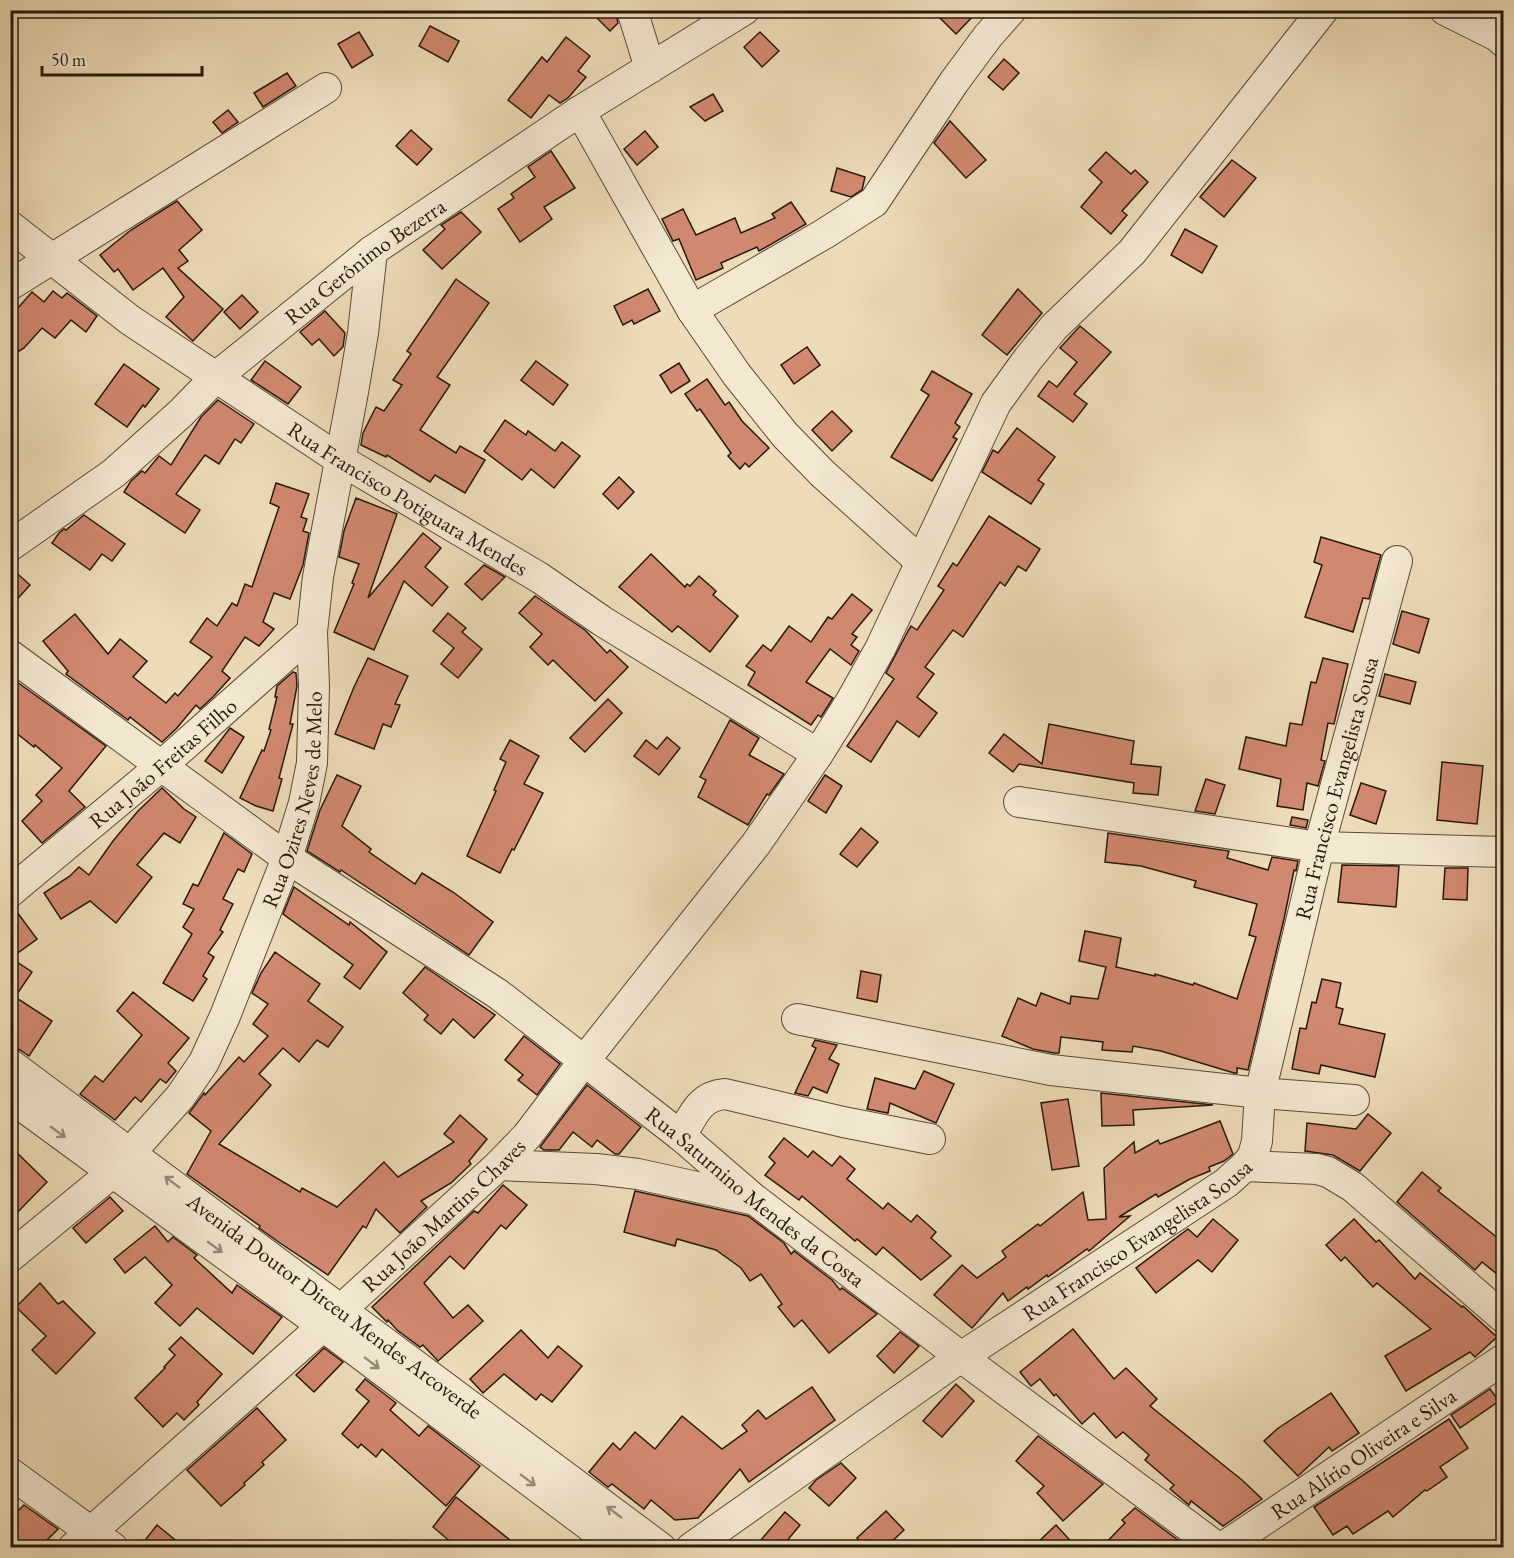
<svg xmlns="http://www.w3.org/2000/svg" width="1514" height="1558" font-family="'EB Garamond',serif">
<rect width="100%" height="100%" fill="#eedcb8"/>
<filter id="stains"><feTurbulence type="fractalNoise" baseFrequency=".00333" numOctaves="4"/><feColorMatrix values="0 0 0 0 .2 0 0 0 0 .09 0 0 0 0 .02 0 0 0 .5 -.17"/></filter>
<radialGradient id="worn" r=".72"><stop offset=".6" stop-color="#630" stop-opacity="0"/><stop offset="1" stop-color="#630" stop-opacity=".3"/></radialGradient>
<g fill="#d18870" stroke="#26190c" stroke-width="1.5">
<polygon points="589,10 615,10 618,23 610,31"/>
<polygon points="932,10 979,10 956,34"/>
<polygon points="430,26 459,41 448,62 419,46"/>
<polygon points="359,32 373,55 352,68 338,44"/>
<polygon points="760,32 779,51 762,67 744,47"/>
<polygon points="566,37 590,56 578,71 586,77 568,98 560,103 549,95 531,118 508,100 542,57 547,62"/>
<polygon points="1004,59 1019,73 1003,90 988,77"/>
<polygon points="287,73 296,86 263,107 254,93"/>
<polygon points="713,94 723,111 705,121 690,107"/>
<polygon points="228,110 238,122 222,133 213,122"/>
<polygon points="950,121 986,160 966,178 934,143"/>
<polygon points="411,130 432,149 417,165 396,146"/>
<polygon points="645,131 658,147 637,165 624,149"/>
<polygon points="551,151 575,188 544,207 552,219 520,242 498,209 514,198 511,194 535,177 528,167"/>
<polygon points="1106,152 1131,174 1135,170 1148,182 1122,211 1127,215 1111,234 1081,207 1102,182 1089,170"/>
<polygon points="1232,160 1256,178 1224,217 1200,197"/>
<polygon points="837,168 865,177 862,190 851,197 831,191"/>
<polygon points="177,201 202,230 179,250 188,261 178,268 223,309 193,341 166,317 184,297 163,268 133,290 118,269 114,272 100,255 131,230"/>
<polygon points="791,202 806,224 759,251 757,247 721,263 723,268 696,280 679,239 673,241 662,219 683,209 696,235 735,218 741,233 775,218 772,214"/>
<polygon points="461,212 481,232 442,269 423,250 445,229 441,225"/>
<polygon points="1185,229 1217,246 1202,273 1171,255"/>
<polygon points="456,279 489,303 437,377 450,385 420,430 456,453 460,446 485,460 465,493 435,475 430,482 387,455 386,457 361,445 363,433 376,407 384,411 402,385 393,380 411,354 407,351"/>
<polygon points="648,289 660,311 634,324 632,320 623,325 614,306"/>
<polygon points="1018,289 1042,313 1007,355 982,335"/>
<polygon points="53,291 62,298 67,293 97,316 86,332 71,320 55,338 42,328 24,348 10,357 10,317 32,292 44,302"/>
<polygon points="242,295 258,312 240,329 224,312"/>
<polygon points="325,311 345,333 343,347 334,356 319,339 312,345 300,332"/>
<polygon points="1080,326 1111,352 1074,394 1087,404 1073,422 1038,396 1049,381 1057,387 1077,362 1060,348"/>
<polygon points="807,347 820,365 794,384 781,365"/>
<polygon points="265,361 301,387 288,404 251,380"/>
<polygon points="536,361 568,385 553,405 521,380"/>
<polygon points="679,363 690,381 671,393 660,375"/>
<polygon points="124,364 159,389 145,407 143,405 127,427 95,404"/>
<polygon points="932,371 972,394 955,423 960,427 953,437 957,439 932,481 891,457 929,395 921,390"/>
<polygon points="707,379 725,405 729,402 742,421 769,448 749,467 745,463 740,469 728,456 731,453 700,409 697,411 685,394"/>
<polygon points="218,400 254,424 241,443 235,439 219,464 205,455 176,494 200,510 185,533 124,492 131,481 142,471 145,473 159,456 171,465 201,417"/>
<polygon points="832,411 852,431 832,451 812,430"/>
<polygon points="505,420 526,435 528,431 555,451 562,442 580,456 554,488 531,469 522,480 484,451"/>
<polygon points="1017,428 1055,457 1038,480 1044,484 1031,504 982,472 993,450 998,453"/>
<polygon points="619,477 634,492 618,509 603,494"/>
<polygon points="276,483 309,494 301,517 307,519 303,531 309,533 303,565 290,599 274,593 263,622 274,629 259,646 245,637 222,671 230,678 213,697 200,709 196,705 176,729 162,742 130,717 128,720 66,674 68,671 43,641 75,614 108,654 120,639 147,661 133,677 166,703 175,693 178,696 212,657 190,642 207,618 217,626 232,603 237,606 245,584 252,587 279,507 270,503"/>
<polygon points="356,498 397,514 368,598 423,533 441,548 425,567 448,587 432,606 404,581 374,650 334,632 354,584 352,583 359,564 339,557 344,531"/>
<polygon points="84,515 125,544 112,561 102,554 90,570 52,543 59,533 64,529 66,530"/>
<polygon points="989,516 1040,549 1026,571 1018,566 1005,586 1000,582 963,637 953,630 925,667 934,674 917,697 937,713 919,737 897,721 871,762 847,746 894,679 886,673 908,631 911,626 917,630 944,590 938,586 953,563 957,566"/>
<polygon points="1321,537 1381,555 1369,599 1363,598 1353,632 1305,617 1322,565 1314,562"/>
<polygon points="651,554 685,587 687,584 690,586 699,576 716,591 713,595 738,616 710,652 678,626 672,632 619,587"/>
<polygon points="484,565 505,577 482,600 465,584"/>
<polygon points="10,567 30,585 10,607"/>
<polygon points="852,594 872,610 852,634 857,637 851,645 859,651 851,665 830,649 806,682 833,698 821,717 818,715 811,725 748,685 755,672 746,666 763,645 771,651 789,626 811,642 828,617 832,619"/>
<polygon points="535,596 585,630 607,653 610,650 628,667 595,701 553,660 548,665 530,647 542,634 519,613"/>
<polygon points="1402,611 1429,619 1419,653 1393,644"/>
<polygon points="448,613 466,628 462,632 482,649 458,678 441,664 454,648 433,631"/>
<polygon points="368,658 408,676 395,704 400,705 391,727 383,724 374,749 335,734 354,687"/>
<polygon points="1323,658 1348,664 1334,724 1328,723 1321,760 1325,761 1318,786 1307,783 1303,810 1277,806 1281,779 1239,769 1246,737 1286,746 1290,723 1302,725 1311,682 1316,683"/>
<polygon points="293,672 296,673 297,686 290,724 293,724 279,778 282,779 273,811 256,806 240,798 262,750 264,751 271,730 269,729 277,697 275,697 277,686"/>
<polygon points="1385,674 1416,682 1410,704 1379,696"/>
<polygon points="10,677 106,746 69,791 85,807 42,843 22,821 42,801 36,795 62,768 35,745 34,747 10,728"/>
<polygon points="608,699 622,713 585,752 570,738"/>
<polygon points="730,720 759,738 749,755 784,774 769,795 767,794 748,825 698,797 706,780 700,777"/>
<polygon points="1049,724 1134,741 1131,764 1161,767 1158,795 1133,793 1134,783 1019,764 1013,772 989,753 1004,734 1042,764"/>
<polygon points="230,728 244,737 222,773 205,761"/>
<polygon points="667,737 680,748 659,775 634,756 646,740 657,749"/>
<polygon points="510,740 539,756 524,784 543,793 514,850 512,849 500,873 467,856 496,791 494,790 506,762 500,759"/>
<polygon points="1442,762 1483,766 1477,824 1437,820"/>
<polygon points="337,775 361,786 342,826 371,849 369,852 415,884 422,873 453,892 493,922 469,955 341,870 340,872 307,851 320,810"/>
<polygon points="825,775 842,786 826,813 808,801"/>
<polygon points="1206,779 1225,785 1215,814 1195,811"/>
<polygon points="1361,783 1386,791 1376,824 1350,815"/>
<polygon points="162,788 184,809 196,817 180,843 164,833 137,865 152,877 116,923 90,901 61,919 44,893 70,876 79,867 89,875 113,841 138,811"/>
<polygon points="1292,817 1308,820 1306,828 1290,825"/>
<polygon points="861,828 878,842 857,867 840,854"/>
<polygon points="224,833 252,854 244,872 238,869 223,899 233,904 220,930 223,932 208,953 214,957 203,976 207,979 193,1001 163,983 192,934 183,927 194,909 183,904 193,884 198,886"/>
<polygon points="1108,833 1229,851 1227,858 1268,870 1272,857 1298,861 1296,871 1294,870 1284,919 1248,1070 1237,1068 1237,1073 1234,1073 1161,1051 1133,1046 1132,1052 1102,1050 1103,1042 1061,1037 1059,1053 1054,1053 1033,1049 1002,1036 1018,998 1036,1006 1041,993 1070,1004 1071,996 1098,999 1106,967 1079,961 1085,931 1121,938 1116,967 1155,976 1155,974 1193,985 1194,983 1237,999 1256,937 1249,935 1257,904 1194,887 1196,881 1141,866 1105,862"/>
<polygon points="1342,865 1399,866 1396,907 1338,902"/>
<polygon points="1445,868 1468,868 1467,900 1443,899"/>
<polygon points="294,887 349,925 350,922 387,952 360,989 344,977 353,965 283,914"/>
<polygon points="14,908 37,939 11,958 32,972 15,997 52,1021 29,1056 20,1050 10,1047 10,909"/>
<polygon points="275,952 320,984 308,1001 343,1027 328,1047 317,1040 299,1062 283,1048 259,1074 271,1085 219,1144 300,1192 302,1188 337,1207 384,1162 398,1177 454,1142 444,1134 460,1115 487,1139 469,1161 471,1164 451,1183 421,1201 427,1207 400,1233 376,1209 366,1228 363,1226 328,1275 280,1243 259,1228 260,1226 187,1174 211,1131 189,1113 204,1093 205,1095 239,1057 244,1062 268,1036 253,1024 268,1004 252,993 261,973"/>
<polygon points="425,967 495,1015 474,1038 453,1019 441,1034 424,1020 428,1015 403,993"/>
<polygon points="861,971 881,975 877,1002 857,998"/>
<polygon points="1322,979 1341,983 1336,1007 1343,1009 1339,1024 1385,1034 1375,1077 1321,1065 1319,1074 1292,1069 1300,1028 1306,1029 1312,1002 1316,1003"/>
<polygon points="133,992 189,1038 168,1063 176,1071 166,1083 160,1079 141,1102 135,1097 115,1120 80,1094 95,1076 103,1082 142,1035 117,1011"/>
<polygon points="524,1036 560,1064 537,1095 518,1080 523,1075 505,1060"/>
<polygon points="815,1040 837,1045 829,1059 839,1064 827,1093 813,1087 808,1096 795,1093 816,1048 812,1046"/>
<polygon points="924,1071 954,1084 936,1123 890,1103 888,1113 867,1109 875,1078 915,1089"/>
<polygon points="587,1085 641,1127 619,1154 615,1154 597,1140 592,1147 573,1132 559,1150 544,1150 540,1147"/>
<polygon points="1101,1093 1213,1105 1133,1110 1134,1125 1102,1126"/>
<polygon points="1068,1099 1079,1166 1052,1170 1041,1103"/>
<polygon points="1368,1114 1391,1133 1360,1171 1333,1155 1305,1151 1307,1123 1356,1129"/>
<polygon points="1220,1121 1233,1154 1224,1161 1209,1167 1210,1171 1190,1179 1158,1197 1156,1194 1119,1217 1130,1216 1089,1251 1087,1249 1048,1277 1047,1275 1028,1289 1027,1287 1008,1301 1003,1293 972,1328 934,1295 962,1265 977,1278 1006,1257 1002,1251 1038,1224 1040,1226 1083,1192 1088,1220 1106,1219 1104,1168 1134,1142 1135,1153 1158,1140 1160,1144"/>
<polygon points="784,1138 808,1157 813,1151 832,1166 840,1156 855,1169 847,1179 883,1209 888,1203 911,1222 917,1215 936,1232 931,1238 951,1256 921,1280 883,1247 876,1255 857,1239 855,1241 802,1196 799,1200 765,1175 775,1163 769,1157"/>
<polygon points="10,1146 47,1182 10,1220"/>
<polygon points="1422,1172 1441,1188 1438,1191 1503,1242 1503,1279 1482,1262 1475,1270 1397,1202"/>
<polygon points="503,1185 527,1205 506,1229 501,1225 464,1269 450,1256 424,1283 453,1318 468,1305 483,1321 438,1361 423,1345 420,1347 397,1330 388,1320 387,1322 372,1307 474,1211 478,1213"/>
<polygon points="635,1191 748,1216 784,1243 791,1254 794,1251 832,1280 840,1290 842,1288 877,1314 829,1353 802,1320 794,1327 778,1307 782,1304 761,1274 750,1281 741,1268 716,1250 677,1239 675,1246 624,1232"/>
<polygon points="110,1197 123,1211 86,1243 73,1228"/>
<polygon points="1213,1219 1238,1240 1212,1272 1198,1260 1156,1293 1136,1268 1188,1229 1197,1237"/>
<polygon points="1354,1219 1376,1242 1379,1240 1415,1279 1420,1273 1462,1307 1463,1306 1497,1337 1475,1357 1470,1352 1406,1391 1385,1356 1431,1329 1377,1283 1373,1287 1345,1257 1341,1261 1326,1245"/>
<polygon points="155,1226 168,1242 173,1237 197,1255 194,1258 232,1293 237,1285 282,1317 253,1354 197,1308 180,1326 155,1303 172,1285 145,1257 125,1273 114,1259"/>
<polygon points="40,1283 58,1304 63,1301 95,1333 56,1374 32,1350 46,1336 16,1307"/>
<polygon points="1073,1329 1114,1379 1126,1368 1157,1399 1150,1406 1242,1480 1262,1499 1223,1526 1191,1501 1189,1505 1170,1489 1174,1485 1145,1460 1149,1455 1123,1432 1116,1438 1094,1413 1082,1424 1056,1394 1054,1396 1040,1379 1031,1386 1020,1372"/>
<polygon points="521,1330 548,1358 558,1346 582,1366 552,1402 541,1394 536,1400 504,1374 483,1393 470,1379"/>
<polygon points="900,1332 919,1346 894,1373 877,1356"/>
<polygon points="181,1337 222,1374 197,1402 199,1405 184,1420 177,1413 163,1427 135,1398 165,1368 164,1367 175,1355 169,1349"/>
<polygon points="324,1348 343,1362 314,1392 296,1375"/>
<polygon points="365,1379 396,1403 390,1410 419,1436 428,1426 480,1466 446,1506 382,1449 376,1457 361,1444 358,1448 342,1434 369,1401 356,1390"/>
<polygon points="956,1384 974,1401 942,1437 923,1421"/>
<polygon points="812,1387 835,1420 749,1482 740,1469 698,1518 675,1520 651,1500 644,1509 612,1484 608,1487 589,1472 613,1443 620,1450 635,1432 655,1449 682,1416 722,1449 747,1431 742,1425 758,1410 766,1419"/>
<polygon points="1490,1389 1499,1401 1460,1428 1451,1415"/>
<polygon points="1331,1393 1359,1433 1332,1451 1329,1447 1298,1476 1264,1441 1277,1429"/>
<polygon points="257,1408 286,1440 262,1462 264,1465 244,1483 245,1485 221,1506 187,1470"/>
<polygon points="1449,1419 1468,1448 1440,1467 1447,1477 1427,1491 1425,1490 1393,1517 1388,1511 1353,1534 1347,1526 1333,1535 1314,1507"/>
<polygon points="1038,1436 1103,1484 1063,1521 1037,1493 1044,1486 1016,1461"/>
<polygon points="841,1463 856,1478 829,1506 809,1488 816,1480"/>
<polygon points="456,1497 520,1548 458,1548 433,1527"/>
<polygon points="24,1505 58,1529 39,1548 10,1548 10,1519"/>
<polygon points="1135,1508 1182,1543 1187,1548 1101,1548 1125,1523 1122,1520"/>
<polygon points="886,1511 904,1530 885,1548 866,1548 857,1538"/>
<polygon points="785,1512 800,1525 781,1548 754,1548"/>
<polygon points="157,1525 185,1548 139,1548"/>
<polygon points="1056,1525 1077,1548 1032,1548"/>
</g>
<g fill="none" stroke-linecap="round" stroke-linejoin="round">
<g stroke="#584a37" stroke-width="32">
<g id="minor">
<polyline points="632,10 650,68"/>
<polyline points="1445,10 1497,36 1504,42"/>
<polyline points="580,111 692,310 737,375 785,435 823,474 920,561"/>
<path id="s1" d="M10,226l120,94 209,139 201,119 62,43 216,133"/>
<polyline points="10,285 326,88"/>
<polyline points="692,310 824,234 874,202 954,82 988,36 1011,10"/>
<path id="s2" d="M10,546l104,-73 67,-60 35,-36 156,-126 208,-140 164,-101"/>
<path id="s3" d="M10,655l277,203 211,136 183,142 73,63 207,158 257,191"/>
<polyline points="1019,802 1319,847 1504,852"/>
<path id="s4" d="M10,892l150,-125 152,-135"/>
<polyline points="797,1019 1051,1070 1260,1093 1354,1100"/>
<path id="s5" d="M10,1064l651,484"/>
<polyline points="10,1097 323,1326 619,1548"/>
<path d="M681,1136c12,-20 18,-40 44,-42l118,28 87,17"/>
<polyline points="499,1165 596,1169 638,1174 751,1199"/>
<polyline points="1245,1166 1317,1169 1328,1172 1353,1187 1504,1318"/>
<path id="s6" d="M10,1257l103,-85 67,-75 24,-35 21,-46 62,-158 17,-55 8,-40 2,-77 -2,-54 6,-55 35,-185 10,-59 9,-82"/>
<polyline points="10,1473 113,1548"/>
<path id="s7" d="M73,1548l250,-222 176,-161 28,-29 57,-75 172,-217 62,-90 33,-53 29,-52 116,-246 32,-44 26,-32 78,-75 191,-242"/>
<path id="s8" d="M691,1548l270,-191 265,-174 19,-17 8,-10 4,-15 3,-48 59,-246 78,-286"/>
<path id="s9" d="M1222,1548l282,-189"/>
</g>
</g>
<use href="#minor" stroke="#f4e8d1" stroke-width="30"/>
</g>
<defs><path id="oneway-shaft" d="M-6 0H5M1.5-3L5.5 0L1.5 3" fill="none" stroke-width="1.6" stroke-linecap="round" stroke-linejoin="round" transform="scale(1.5)"/></defs>
<g stroke="#978b78">
<use href="#oneway-shaft" transform="translate(58 1132) rotate(36)"/>
<use href="#oneway-shaft" transform="translate(172 1182) rotate(-143)"/>
<use href="#oneway-shaft" transform="translate(215 1247) rotate(36)"/>
<use href="#oneway-shaft" transform="translate(372 1363) rotate(37)"/>
<use href="#oneway-shaft" transform="translate(528 1480) rotate(37)"/>
<use href="#oneway-shaft" transform="translate(614 1512) rotate(-143)"/>
</g>
<g text-anchor="middle" stroke-width="4.5" stroke-linejoin="round" paint-order="stroke">
<g font-size="22" fill="#26190c" stroke="#f4e8d1">
<text dy="8" stroke="none"><textPath href="#s2" startOffset="456">Rua Gerônimo Bezerra</textPath></text>
<text dy="8" stroke="none"><textPath href="#s1" startOffset="483">Rua Francisco Potiguara Mendes</textPath></text>
<text dy="8" stroke="none"><textPath href="#s4" startOffset="200">Rua João Freitas Filho</textPath></text>
<text dy="8" stroke="none"><textPath href="#s8" startOffset="1064">Rua Francisco Evangelista Sousa</textPath></text>
<text dy="8" stroke="none"><textPath href="#s6" startOffset="556">Rua Ozires Neves de Melo</textPath></text>
<text dy="8" stroke="none"><textPath href="#s3" startOffset="922">Rua Saturnino Mendes da Costa</textPath></text>
<text dy="8" stroke="none"><textPath href="#s7" startOffset="498">Rua João Martins Chaves</textPath></text>
<text dy="8" stroke="none"><textPath href="#s8" startOffset="542">Rua Francisco Evangelista Sousa</textPath></text>
<text dy="8" stroke="none"><textPath href="#s5" startOffset="405">Avenida Doutor Dirceu Mendes Arcoverde</textPath></text>
<text dy="8" stroke="none"><textPath href="#s9" startOffset="170">Rua Alírio Oliveira e Silva</textPath></text>
</g>
</g>
<rect width="1514" height="1558" fill="none" stroke="#eedcb8" stroke-width="36"/>
<rect x="12" y="12" width="1490" height="1534" fill="none" stroke="#26190c" stroke-width="3"/>
<rect x="18" y="18" width="1478" height="1522" fill="none" stroke="#26190c" stroke-width="1.5"/>
<path d="M42 66v9h160v-9" fill="none" stroke="#26190c" stroke-width="3"/>
<text x="51" y="66" font-size="18" fill="#26190c" stroke="#f4e8d1" stroke-width="4.5" paint-order="stroke">50 m</text>
<rect width="100%" height="100%" filter="url(#stains)"/>
<rect width="100%" height="100%" fill="url(#worn)"/>
</svg>
